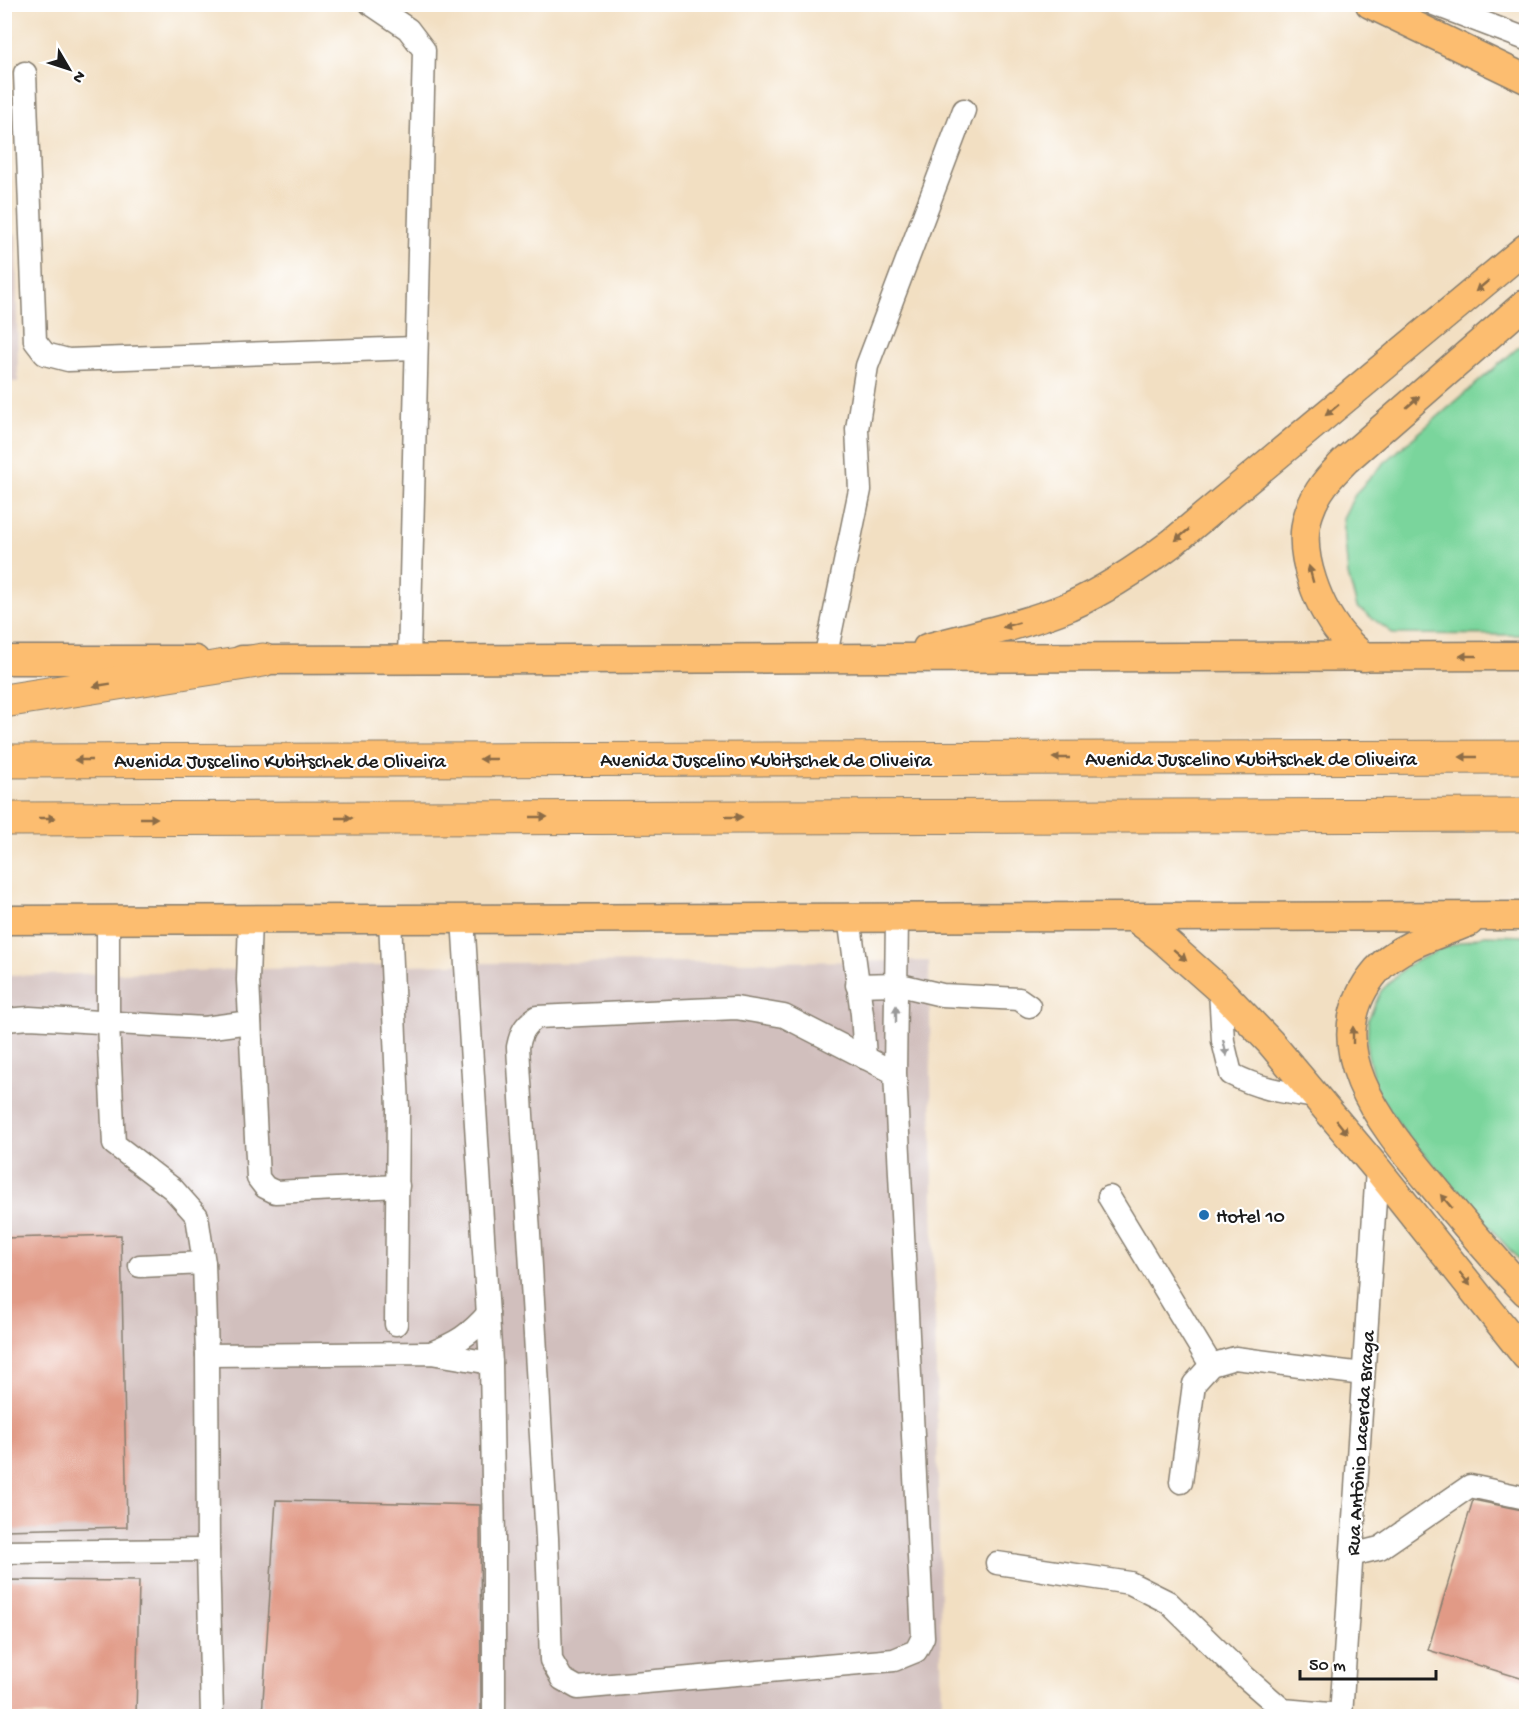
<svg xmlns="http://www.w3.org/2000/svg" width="1531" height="1721" font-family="'Gochi Hand',sans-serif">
<rect width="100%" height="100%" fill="#fff"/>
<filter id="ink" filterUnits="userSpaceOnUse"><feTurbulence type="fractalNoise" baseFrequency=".0167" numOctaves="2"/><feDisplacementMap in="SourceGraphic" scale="12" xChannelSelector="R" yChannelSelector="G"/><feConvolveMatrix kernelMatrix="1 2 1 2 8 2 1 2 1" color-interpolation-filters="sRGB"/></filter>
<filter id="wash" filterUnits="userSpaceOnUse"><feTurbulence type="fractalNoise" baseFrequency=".008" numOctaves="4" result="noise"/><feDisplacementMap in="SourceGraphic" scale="24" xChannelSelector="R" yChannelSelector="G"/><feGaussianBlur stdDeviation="1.35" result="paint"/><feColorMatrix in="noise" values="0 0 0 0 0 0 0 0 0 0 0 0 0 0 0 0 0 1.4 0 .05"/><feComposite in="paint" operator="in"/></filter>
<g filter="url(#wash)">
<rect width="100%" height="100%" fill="#f2dfc2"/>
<g fill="#d1bfbd">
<polygon points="5,234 16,234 18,382 5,382"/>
<polygon points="929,961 942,1716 5,1716 4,976 483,963"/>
</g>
<g fill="#7ad59c" stroke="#4b785c" stroke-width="1.5">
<polygon points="1526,341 1526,635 1394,634 1357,607 1348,575 1343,518 1356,493 1384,463"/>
<polygon points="1485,935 1526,936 1526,1268 1404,1132 1376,1090 1367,1051 1368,1020 1381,991 1406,966 1443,948"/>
</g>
<g id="blocks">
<g fill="#e19a86">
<polygon points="121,1235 127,1527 4,1530 4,1238"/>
<polygon points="276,1500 480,1505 481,1716 262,1716"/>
<polygon points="1473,1500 1527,1511 1527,1680 1428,1650"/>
<polygon points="4,1580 139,1581 136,1716 4,1716"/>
</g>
</g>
</g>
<g filter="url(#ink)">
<use href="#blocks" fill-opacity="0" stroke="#877e6f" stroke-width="1.5"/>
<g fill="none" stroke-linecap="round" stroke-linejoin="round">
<g stroke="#877e6f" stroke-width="25">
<g id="minor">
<polyline points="371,4 408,29 424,50 409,660"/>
<polyline points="1434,4 1526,39"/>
<polyline points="25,73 35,341 45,354 68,360 416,348"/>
<polyline points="825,659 860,490 857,429 867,366 964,110"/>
<polyline points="849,917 862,1014 865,1058"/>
<polyline points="390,918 398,1108 396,1324"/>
<polyline points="463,918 491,1363 494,1540 494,1716"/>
<polyline points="108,919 108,1024 114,1144 173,1189 197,1216 204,1263 207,1355 208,1550 212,1716"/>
<polyline points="250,919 248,980 258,1178 265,1187 275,1192 398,1186"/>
<polyline points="857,985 896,984 942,995 1019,999 1029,1006"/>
<path d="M1220,990l3,51 8,33c31,16 53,18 86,23"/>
<polyline points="4,1020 30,1018 204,1028 250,1022"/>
<path d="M895,1073l-111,-57 -48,-8 -199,9c-12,8 -16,15 -19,30l29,491 4,122 11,19 16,9 316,-28 22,-9 7,-14 -28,-564 2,-156"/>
<polyline points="1109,1197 1211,1365"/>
<polyline points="140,1266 204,1263"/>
<path d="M431,1353c25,-10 39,-18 57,-39"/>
<polyline points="207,1355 431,1353 491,1363"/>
<polyline points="1181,1482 1194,1384 1211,1365 1235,1358 1363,1374"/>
<polyline points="4,1552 208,1550"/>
<polyline points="1351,1555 1380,1548 1470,1486 1526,1498"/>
<polyline points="997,1563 1130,1583 1168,1602 1245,1677 1283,1710 1341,1715"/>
<polyline points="1341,1716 1377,1169"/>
</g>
</g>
<g stroke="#877e6f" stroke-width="31">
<g id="major">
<polyline points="1370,4 1526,79"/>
<path d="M927,648c48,-13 97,-23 143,-42 36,-16 70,-39 102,-63l354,-295"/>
<path d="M1364,657c-6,-5 -12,-10 -17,-16 -28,-29 -52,-89 -38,-128 7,-22 21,-37 37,-53l180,-157"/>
<polyline points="4,660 195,660"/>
<polyline points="242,660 1526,656"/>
<polyline points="1135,918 1159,936 1220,990 1270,1042 1377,1169 1526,1356"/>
<polyline points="4,920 1526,916"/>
<path d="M1469,922c-30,12 -70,23 -92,48 -68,79 15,166 65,227 27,32 54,65 84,95"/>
</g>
</g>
<g stroke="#877e6f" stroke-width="35">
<g id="highway">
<polyline points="4,701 263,660"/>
<polyline points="4,761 1526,757"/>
<polyline points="4,819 1526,815"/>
</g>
</g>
<use href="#minor" stroke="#fff" stroke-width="22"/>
<use href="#major" stroke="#fcbd6f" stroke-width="28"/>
<use href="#highway" stroke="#fcbd6f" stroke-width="33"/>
</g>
<defs><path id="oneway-solid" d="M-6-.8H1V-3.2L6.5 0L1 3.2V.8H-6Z" transform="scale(1.5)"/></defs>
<g fill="#8c6c46">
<use href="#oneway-solid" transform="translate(1482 286) rotate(140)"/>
<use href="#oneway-solid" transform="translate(1413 402) rotate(-41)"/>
<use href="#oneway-solid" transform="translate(1332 410) rotate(140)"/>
<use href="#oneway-solid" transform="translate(1182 535) rotate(140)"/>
<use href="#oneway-solid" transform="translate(1311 574) rotate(-105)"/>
<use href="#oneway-solid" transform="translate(1011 625) rotate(164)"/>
<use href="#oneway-solid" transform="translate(1468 656) rotate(180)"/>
<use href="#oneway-solid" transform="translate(102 685) rotate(171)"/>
<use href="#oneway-solid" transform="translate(1468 757) rotate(180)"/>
<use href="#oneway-solid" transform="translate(1061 758) rotate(180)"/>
<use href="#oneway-solid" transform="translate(488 759) rotate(-180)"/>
<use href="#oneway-solid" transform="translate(83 760) rotate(180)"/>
<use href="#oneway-solid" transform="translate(539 817)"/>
<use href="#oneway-solid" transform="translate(734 817)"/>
<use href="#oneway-solid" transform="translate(47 818)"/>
<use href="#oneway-solid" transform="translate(149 818)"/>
<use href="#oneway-solid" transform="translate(344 818)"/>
<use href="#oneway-solid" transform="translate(1180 955) rotate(41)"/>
<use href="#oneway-solid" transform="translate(1353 1035) rotate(-90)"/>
<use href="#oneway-solid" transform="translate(1342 1127) rotate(51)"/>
<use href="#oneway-solid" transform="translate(1446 1201) rotate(-130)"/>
<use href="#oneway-solid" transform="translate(1465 1279) rotate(51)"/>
</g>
<g fill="#999">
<use href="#oneway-solid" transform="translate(896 1014) rotate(-90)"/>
<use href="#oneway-solid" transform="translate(1225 1048) rotate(77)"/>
</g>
</g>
<circle fill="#1f6fb2" stroke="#fff" stroke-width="2" cx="1204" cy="1215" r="6"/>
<g text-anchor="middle" stroke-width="4.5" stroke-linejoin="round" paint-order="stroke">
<g font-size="20" fill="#1c1c1c" stroke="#fff">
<text x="1251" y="765">Avenida Juscelino Kubitschek de Oliveira</text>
<text x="766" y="766">Avenida Juscelino Kubitschek de Oliveira</text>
<text x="280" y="767">Avenida Juscelino Kubitschek de Oliveira</text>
<text transform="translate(1359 1443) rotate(-86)" y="7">Rua Antônio Lacerda Braga</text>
</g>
<g font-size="20" fill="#1c1c1c" stroke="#fff" text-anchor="start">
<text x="1216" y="1222">Hotel 10</text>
</g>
</g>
<rect width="1531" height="1721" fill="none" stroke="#fff" stroke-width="24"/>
<g transform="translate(69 69) rotate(129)" stroke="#ffffff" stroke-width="4.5" paint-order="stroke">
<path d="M0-4.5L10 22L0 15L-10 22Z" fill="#1c1c1c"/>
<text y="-9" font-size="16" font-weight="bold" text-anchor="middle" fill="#1c1c1c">N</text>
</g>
<path d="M1300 1670v9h136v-9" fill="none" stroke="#1c1c1c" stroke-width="3"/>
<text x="1309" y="1670" font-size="18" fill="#1c1c1c" stroke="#ffffff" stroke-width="4.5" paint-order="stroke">50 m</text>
</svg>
